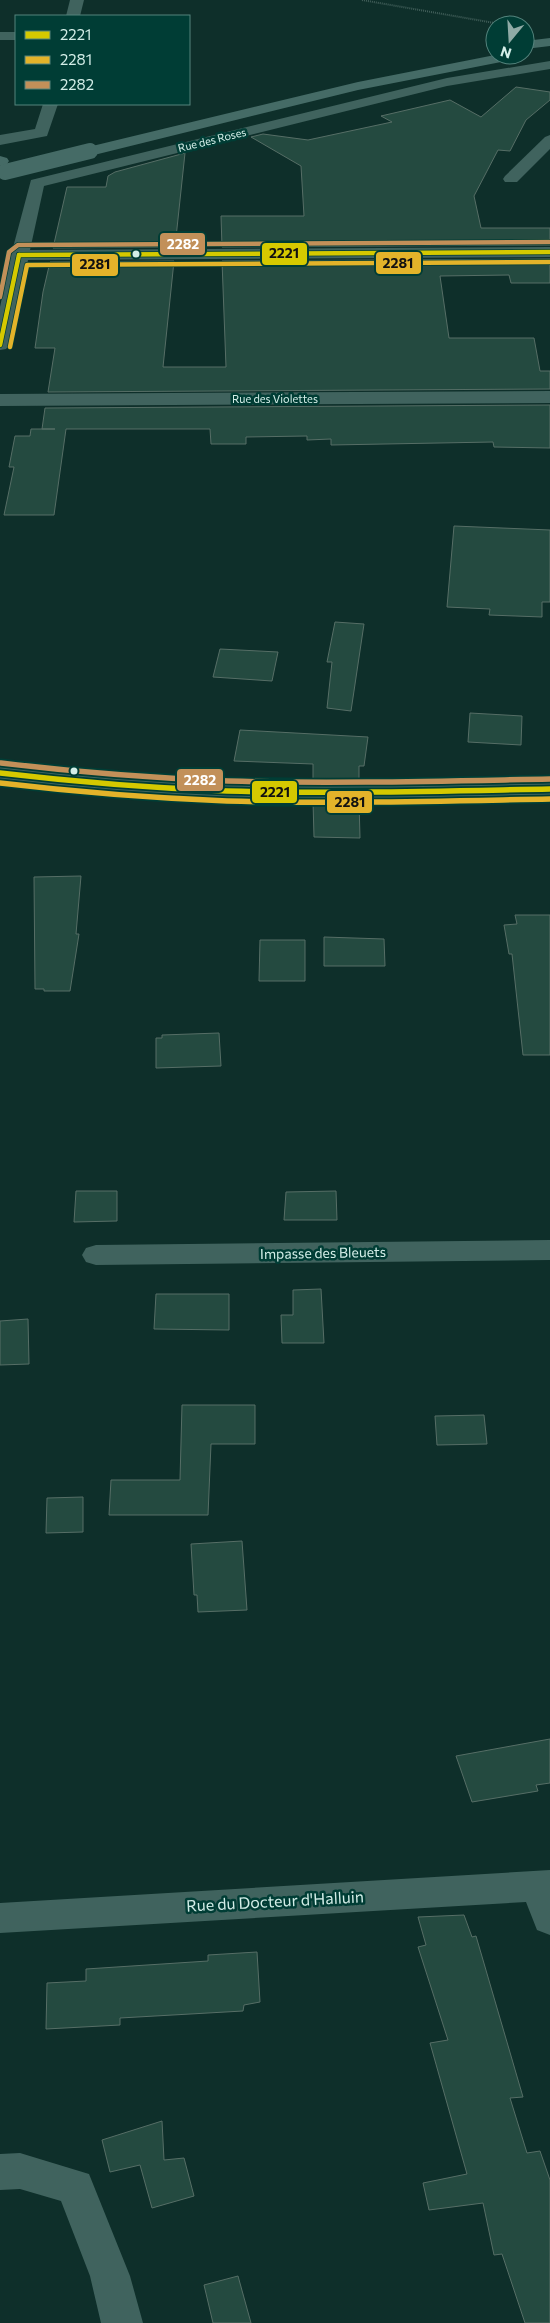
<svg xmlns="http://www.w3.org/2000/svg" width="550" height="2323" font-family="Commissioner,sans-serif">
<rect width="100%" height="100%" fill="#0e2f2a"/>
<g fill="#244a40" stroke="#566e66">
<polygon points="516,87 550,92 550,100 526,120 510,151 498,150 474,196 481,228 550,228 550,245 222,247 221,216 304,216 301,166 251,137 263,134 308,140 392,122 381,116 450,100 481,117"/>
<polygon points="185,153 175,247 53,248 67,187 106,187 108,176 115,172"/>
<polygon points="550,259 550,283 511,283 509,275 440,276 449,338 534,338 540,371 550,371 550,389 48,392 55,348 35,348 43,292 50,262 174,261 163,367 226,367 222,261"/>
<polygon points="550,405 550,448 494,447 493,442 331,445 331,439 307,440 307,436 246,437 246,444 211,444 210,429 66,429 54,515 4,515 14,467 9,467 15,436 30,436 31,429 55,429 42,429 45,408"/>
<polygon points="454,526 550,530 550,602 542,602 542,617 489,615 490,609 447,607"/>
<polygon points="335,622 364,624 351,711 327,708 332,662 327,662"/>
<polygon points="220,649 278,652 272,681 213,677"/>
<polygon points="470,713 522,716 521,745 468,742"/>
<polygon points="240,730 368,737 364,766 359,766 359,783 313,783 313,764 234,761"/>
<polygon points="313,801 359,801 360,838 314,837"/>
<polygon points="81,876 76,934 79,934 70,991 44,991 44,989 35,989 34,877"/>
<polygon points="515,915 550,915 550,1055 523,1055 512,954 509,954 504,925 517,924"/>
<polygon points="324,937 384,939 385,966 324,966"/>
<polygon points="260,940 305,940 305,981 259,981"/>
<polygon points="219,1033 221,1066 156,1068 156,1038 162,1038 162,1035"/>
<polygon points="76,1191 117,1191 117,1221 74,1222"/>
<polygon points="336,1191 337,1220 284,1220 286,1192"/>
<polygon points="321,1289 324,1343 282,1343 281,1315 293,1315 293,1290"/>
<polygon points="156,1294 229,1294 229,1330 154,1329"/>
<polygon points="28,1319 29,1364 0,1365 0,1321"/>
<polygon points="182,1405 255,1405 255,1444 211,1444 208,1515 109,1515 111,1480 180,1480"/>
<polygon points="484,1415 487,1444 437,1445 435,1416"/>
<polygon points="83,1497 83,1532 46,1533 47,1498"/>
<polygon points="242,1541 247,1610 198,1612 197,1595 194,1595 191,1544"/>
<polygon points="550,1739 550,1783 536,1785 538,1791 472,1802 456,1756"/>
<polygon points="464,1915 472,1937 476,1936 523,2097 510,2098 527,2153 540,2151 550,2180 550,2323 525,2323 502,2254 494,2255 483,2203 429,2210 423,2183 467,2174 430,2043 448,2040 418,1947 426,1945 418,1917"/>
<polygon points="257,1952 260,2002 244,2005 243,2011 120,2018 120,2025 46,2029 47,1983 86,1981 86,1969 208,1961 208,1955"/>
<polygon points="162,2121 164,2160 184,2158 194,2196 152,2208 140,2165 110,2172 102,2140"/>
<polygon points="238,2276 251,2323 213,2323 204,2285"/>
</g>
<g fill="none" stroke-linecap="round" stroke-linejoin="round">
<polyline stroke="#425f5a" stroke-width="2" stroke-dasharray="1 1" stroke-linecap="butt" points="362,0 506,25"/>
<g fill="#40635e" fill-rule="evenodd">
<polygon points="70,0 84,0 80,16 66,16"/>
<rect x="0" y="32" width="16" height="8"/>
<polygon points="550,61 550,69 447,86 44,186 30,250 550,247 550,257 28,260 9,345 6,349 0,350 0,307 11,255 31,180 447,78"/>
<polygon points="43,104 58,104 47,136 0,145 0,135 35,129"/>
<polygon points="550,135 550,149 517,182 505,182 503,179 505,176 545,137"/>
<polygon points="550,391 550,403 0,406 0,394"/>
<path d="M0,766c60,7 121,13 182,16 122,6 245,2 368,0v14l-214,3 -128,-2 -104,-6 -104,-11z"/>
<polygon points="550,1240 550,1260 96,1265 86,1262 82,1255 86,1248 96,1245"/>
<polygon points="550,1870 550,1935 537,1930 526,1902 0,1933 0,1903"/>
<polygon points="20,2153 89,2174 130,2276 143,2323 101,2323 90,2276 61,2201 20,2189 0,2190 0,2154"/>
</g>
<g fill="#456b66" fill-rule="evenodd">
<polygon points="550,38 550,46 525,49 525,41"/>
<polygon points="495,55 523,55 516,59 358,90 90,156 84,154 82,151 84,148 358,82"/>
<polygon points="0,156 7,158 9,161 7,164 0,166"/>
</g>
<polyline stroke="#456b66" stroke-width="16" points="5,172 90,151"/>
<g stroke="#003d35" stroke-width="6">
<g id="bus-1-far1">
<polyline points="19,255 550,252"/>
<polyline points="0,345 19,255"/>
</g>
</g>
<g stroke="#003d35" stroke-width="9">
<path id="bus-1" d="M0,773c76,9 151,15 227,18 108,3 215,0 323,-2"/>
</g>
<g stroke="#003d35" stroke-width="6">
<polyline id="bus-2-far1" points="10,347 27,265 550,262"/>
</g>
<g stroke="#003d35" stroke-width="9">
<path id="bus-2" d="M0,783c76,9 151,15 227,18 108,3 215,0 323,-2"/>
</g>
<g stroke="#003d35" stroke-width="6">
<polyline id="bus-3-far1" points="0,297 9,252 18,245 550,242"/>
</g>
<g stroke="#003d35" stroke-width="9">
<path id="bus-3" d="M1,763c75,9 151,15 227,18 107,3 215,0 322,-2"/>
</g>
<use href="#bus-1-far1" stroke="#d5c900" stroke-width="4.5"/>
<use href="#bus-1" stroke="#d5c900" stroke-width="5.5"/>
<use href="#bus-2-far1" stroke="#e3b32a" stroke-width="4.5"/>
<use href="#bus-2" stroke="#e3b32a" stroke-width="5.5"/>
<use href="#bus-3-far1" stroke="#c29059" stroke-width="4.5"/>
<use href="#bus-3" stroke="#c29059" stroke-width="5.5"/>
</g>
<g fill="#d3eee8" stroke="#003d35" stroke-width="2">
<circle cx="136" cy="254" r="4.5"/>
<circle cx="74" cy="771" r="4.5"/>
</g>
<g text-anchor="middle" stroke-width="5" stroke-linejoin="round" paint-order="stroke">
<g font-size="11" fill="#d3eee8" stroke="#003d35">
<text transform="translate(212 140) rotate(-14)" y="4">Rue des Roses</text>
<text x="275" y="403">Rue des Violettes</text>
</g>
<g font-size="14" fill="#d3eee8" stroke="#003d35">
<text transform="translate(323 1253) rotate(-1)" y="5">Impasse des Bleuets</text>
</g>
<g font-size="16" fill="#d3eee8" stroke="#003d35">
<text transform="translate(275 1901) rotate(-3)" y="6">Rue du Docteur d'Halluin</text>
</g>
</g>
<g stroke="#003d35" stroke-width="2">
<rect x="159" y="232" width="47" height="24" rx="5" fill="#c29059"/>
<rect x="261" y="242" width="47" height="24" rx="5" fill="#d5c900"/>
<rect x="375" y="251" width="47" height="24" rx="5" fill="#e3b32a"/>
<rect x="71" y="253" width="48" height="24" rx="5" fill="#e3b32a"/>
<rect x="176" y="768" width="48" height="24" rx="5" fill="#c29059"/>
<rect x="251" y="780" width="47" height="24" rx="5" fill="#d5c900"/>
<rect x="326" y="790" width="47" height="24" rx="5" fill="#e3b32a"/>
</g>
<g font-size="14" text-anchor="middle" font-weight="bold" fill="#fff">
<text x="183" y="249">2282</text>
<text x="200" y="785">2282</text>
</g>
<g font-size="14" text-anchor="middle" font-weight="bold" fill="#111">
<text x="284" y="258">2221</text>
<text x="398" y="268">2281</text>
<text x="95" y="269">2281</text>
<text x="275" y="797">2221</text>
<text x="350" y="807">2281</text>
</g>
<rect x="15" y="15" width="175" height="90" fill="#003d35" stroke="#54847d"/>
<rect x="25" y="31" width="25" height="8" fill="#d5c900" stroke="#54847d"/>
<text x="60" y="40" font-size="15" fill="#d3eee8">2221</text>
<rect x="25" y="56" width="25" height="8" fill="#e3b32a" stroke="#54847d"/>
<text x="60" y="65" font-size="15" fill="#d3eee8">2281</text>
<rect x="25" y="81" width="25" height="8" fill="#c29059" stroke="#54847d"/>
<text x="60" y="90" font-size="15" fill="#d3eee8">2282</text>
<g transform="translate(510 40) rotate(198)"><circle r="24" fill="#003d35" stroke="#54847d"/>
<path d="M0-4L9 19L0 12L-9 19Z" fill="#8eaba6"/>
<text y="-8" font-size="14" font-weight="bold" text-anchor="middle" fill="#d3eee8">N</text>
</g>
</svg>
